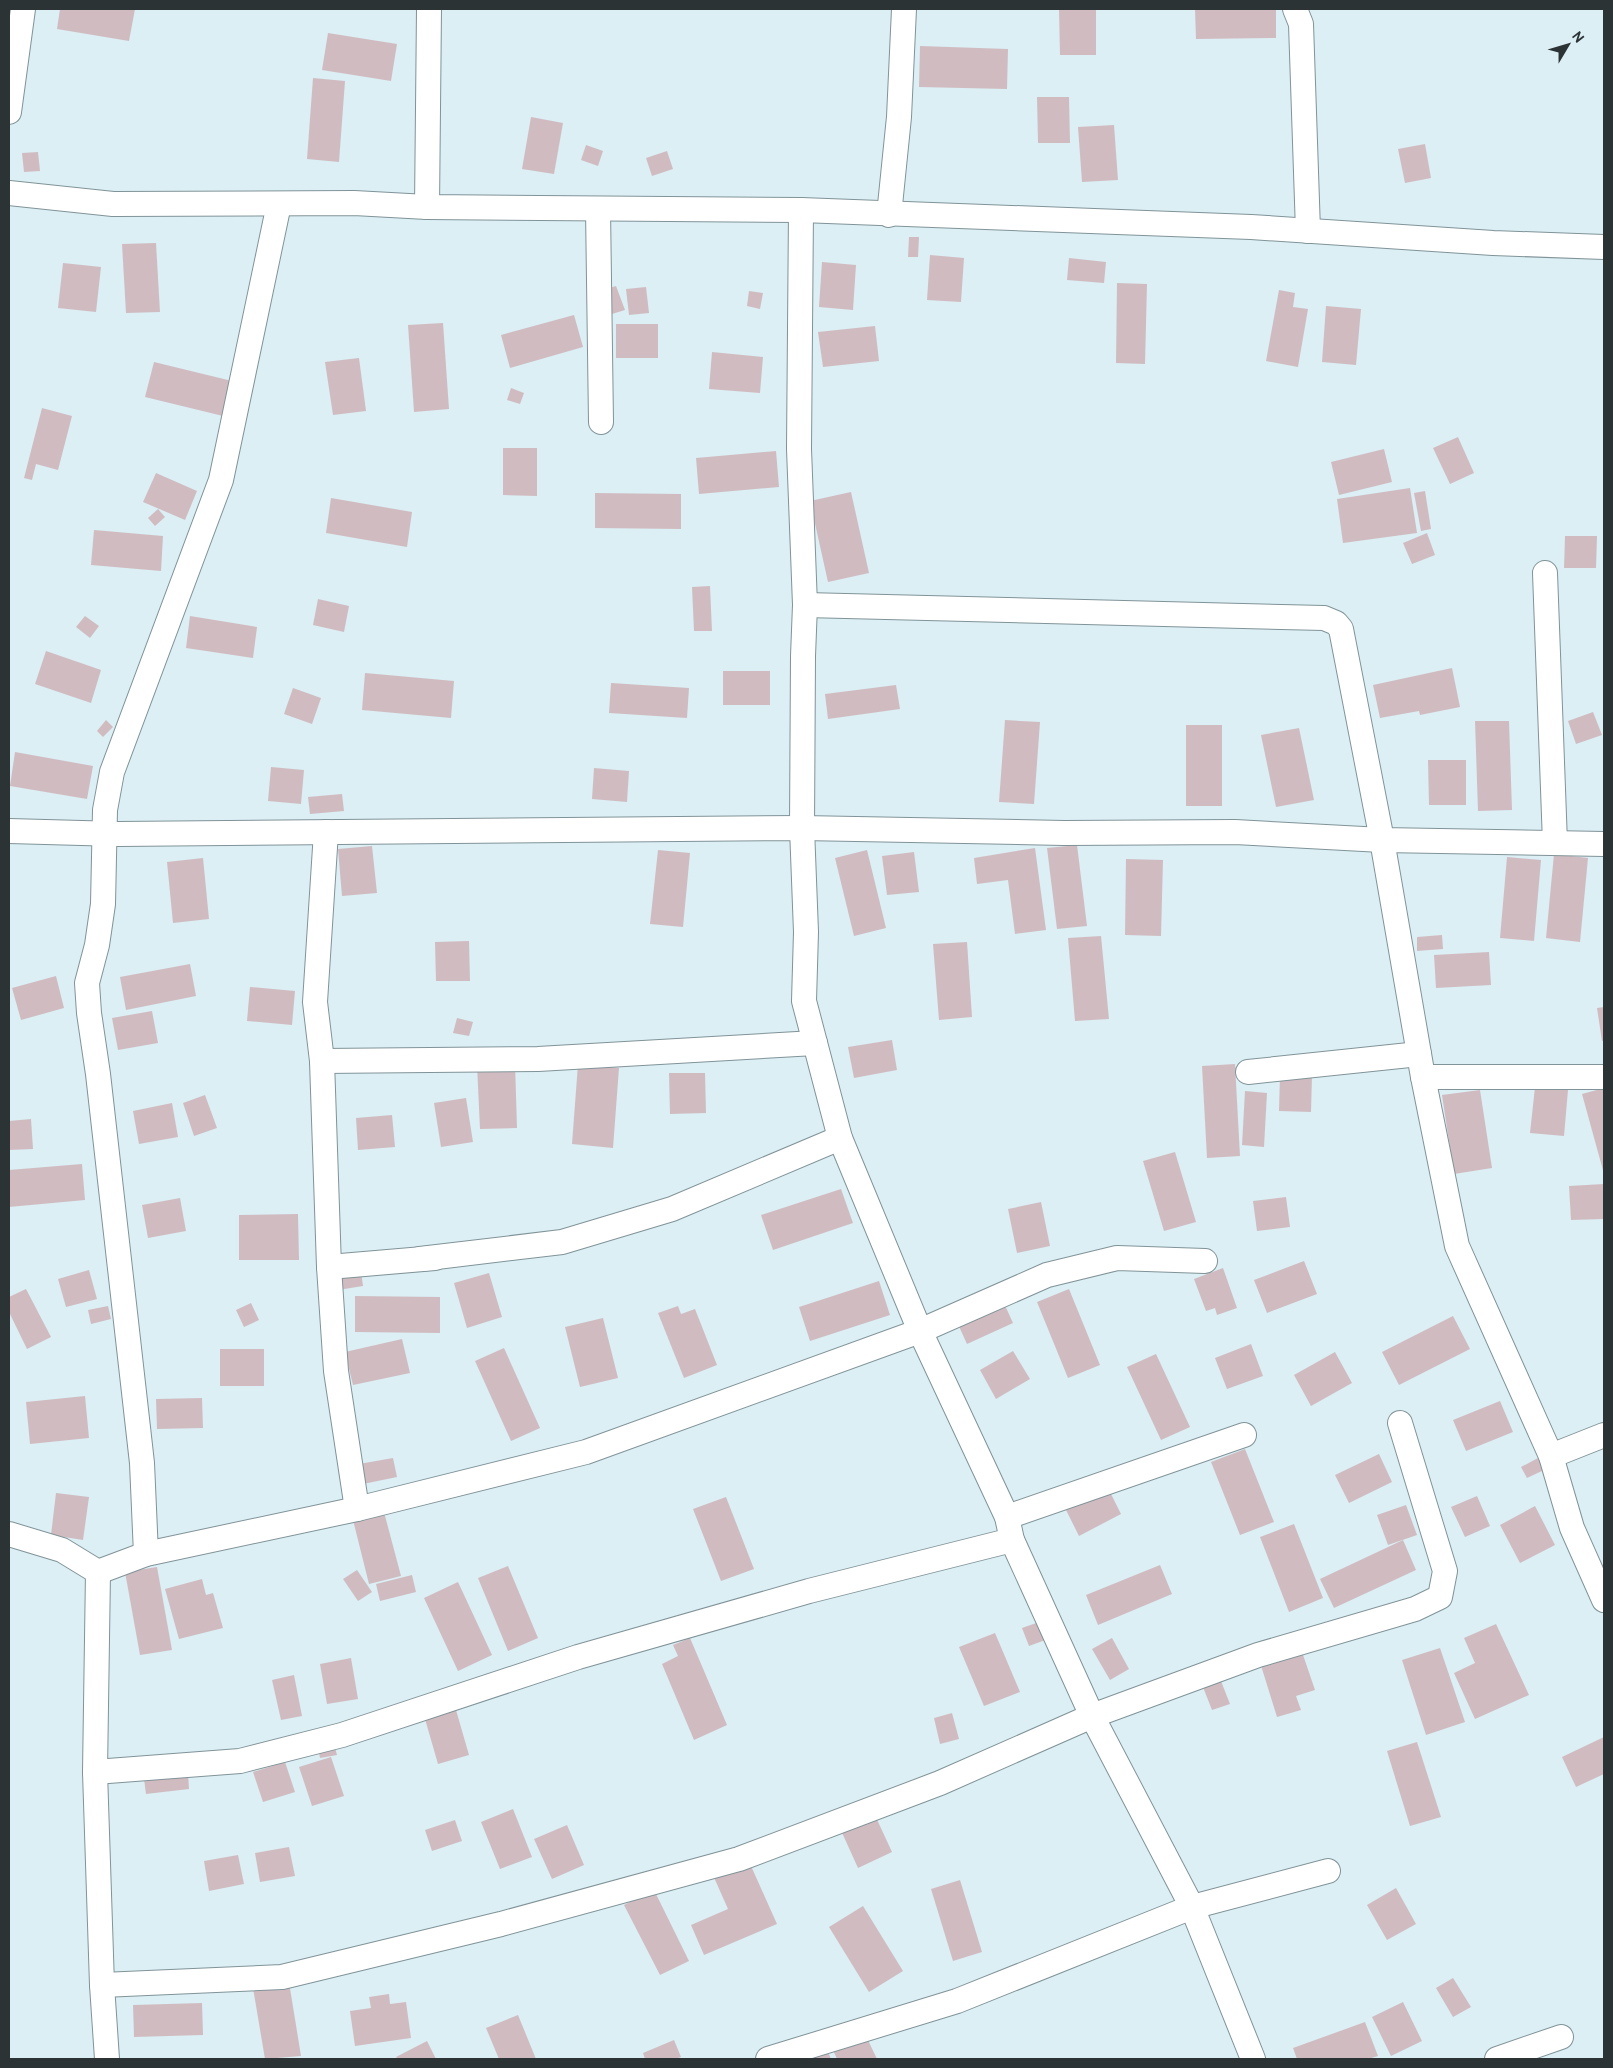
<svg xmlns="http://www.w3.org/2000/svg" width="1613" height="2068" font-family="Overpass,sans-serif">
<rect width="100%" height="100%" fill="#dbeff5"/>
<g fill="#d0bcc0">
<polygon points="60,9 135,9 129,41 57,29"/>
<polygon points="1059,9 1096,9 1096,55 1060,55"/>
<polygon points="1195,9 1276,9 1276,38 1196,39"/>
<polygon points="328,33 397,44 391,81 322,70"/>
<polygon points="920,46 1008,49 1007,89 919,87"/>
<polygon points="313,78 345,81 339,162 307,159"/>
<polygon points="1037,97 1069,97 1070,143 1038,143"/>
<polygon points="531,117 563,123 554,174 522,169"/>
<polygon points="1114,125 1118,180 1082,182 1078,127"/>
<polygon points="1425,144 1431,178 1405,183 1398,149"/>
<polygon points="586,145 603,151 598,166 581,160"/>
<polygon points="667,151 673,169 652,176 646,158"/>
<polygon points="38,152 40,171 24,172 22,153"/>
<polygon points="909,237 919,237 918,257 908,257"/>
<polygon points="156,243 160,312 126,313 122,244"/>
<polygon points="930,255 964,258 961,302 927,300"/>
<polygon points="1069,258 1106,262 1104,283 1067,280"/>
<polygon points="822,262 856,265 853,310 819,307"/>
<polygon points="63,263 101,267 96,312 58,308"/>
<polygon points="1117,283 1147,284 1145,364 1116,363"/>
<polygon points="616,286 625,310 612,314 603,290"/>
<polygon points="646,287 649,313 629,315 626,289"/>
<polygon points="1279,290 1295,293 1293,307 1308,309 1298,367 1266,361"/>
<polygon points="749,291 763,293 760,309 747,306"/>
<polygon points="1326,306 1361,309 1356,365 1322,362"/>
<polygon points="574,315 583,347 510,368 501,335"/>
<polygon points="443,323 449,409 414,412 408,325"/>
<rect x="616" y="324" width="42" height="34"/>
<polygon points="875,326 879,361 823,367 818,332"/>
<polygon points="712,352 763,357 760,393 709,389"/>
<polygon points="359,358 366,411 333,415 325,362"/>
<polygon points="154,362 232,381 223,416 145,397"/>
<polygon points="511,388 524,393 520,404 507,400"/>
<polygon points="42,408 72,416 58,470 36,464 32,480 24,478"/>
<polygon points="1458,437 1474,473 1450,484 1433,448"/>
<polygon points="503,448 537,448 537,496 503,495"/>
<polygon points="1384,449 1392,482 1339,495 1331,462"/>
<polygon points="776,451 779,487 699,494 696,458"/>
<polygon points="156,473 197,491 185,520 143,502"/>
<polygon points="1410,488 1417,533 1343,543 1337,499"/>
<polygon points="1425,491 1431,529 1421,531 1414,493"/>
<polygon points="851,492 869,573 828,582 810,501"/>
<polygon points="595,493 681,494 681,529 595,528"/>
<polygon points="331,498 412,512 407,547 326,533"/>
<polygon points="158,509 165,517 155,526 148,518"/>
<polygon points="94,530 163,536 161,571 91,565"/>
<polygon points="1427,533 1435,555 1412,564 1403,543"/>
<polygon points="1565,536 1597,536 1596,568 1564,568"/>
<polygon points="710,586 712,631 694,631 692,587"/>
<polygon points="318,599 349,606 344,632 313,625"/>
<polygon points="85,616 99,626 90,638 76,627"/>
<polygon points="190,616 257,627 253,658 186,648"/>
<polygon points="46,651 101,670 91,703 35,684"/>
<polygon points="1452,668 1460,707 1420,715 1419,711 1380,718 1373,685"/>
<rect x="723" y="671" width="47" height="34"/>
<polygon points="365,673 454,681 451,718 362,710"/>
<polygon points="611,683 689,688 687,718 609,713"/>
<polygon points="896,685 900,709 828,719 825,694"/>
<polygon points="293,688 321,698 312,724 284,714"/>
<polygon points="1593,712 1602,735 1576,744 1568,721"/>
<polygon points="106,720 113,727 103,737 97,731"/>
<polygon points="1005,720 1040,722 1034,804 999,802"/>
<polygon points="1475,721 1509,721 1512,810 1478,811"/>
<rect x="1186" y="725" width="36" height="81"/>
<polygon points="1299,728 1314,800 1276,807 1261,735"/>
<polygon points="15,752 93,766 87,799 10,786"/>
<polygon points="1428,760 1466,760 1466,805 1429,805"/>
<polygon points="271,767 304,770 301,804 268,801"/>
<polygon points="594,768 629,771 627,802 592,799"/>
<polygon points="342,794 344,811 310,814 308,797"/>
<polygon points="1077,845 1087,926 1057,929 1047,848"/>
<polygon points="372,846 377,893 342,896 338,849"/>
<polygon points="1035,848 1046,930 1015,934 1008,880 977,884 974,858"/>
<polygon points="658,850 690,853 683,927 650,924"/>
<polygon points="867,850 886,928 854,936 835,858"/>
<polygon points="914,852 919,892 887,895 882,856"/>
<polygon points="1554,854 1588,858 1580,942 1546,938"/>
<polygon points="1507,857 1541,860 1534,941 1500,938"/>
<polygon points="203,858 209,919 173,923 167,862"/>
<polygon points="1126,859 1163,860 1161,936 1125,935"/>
<polygon points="1442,935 1443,949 1417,951 1417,937"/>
<polygon points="1101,936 1109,1019 1075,1021 1068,938"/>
<polygon points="469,941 470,981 436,981 435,942"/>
<polygon points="967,942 972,1017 939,1020 933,944"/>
<polygon points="1489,952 1491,985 1436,988 1434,955"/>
<polygon points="190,964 196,996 126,1010 120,977"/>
<polygon points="56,976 64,1008 21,1020 12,988"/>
<polygon points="250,987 295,991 292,1025 247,1021"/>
<polygon points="1604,1007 1604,1040 1602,1041 1597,1008"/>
<polygon points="152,1011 158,1043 118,1050 112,1018"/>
<polygon points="457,1018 473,1022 469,1036 453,1033"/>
<polygon points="892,1040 897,1070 854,1078 848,1047"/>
<polygon points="515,1064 517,1128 480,1129 477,1065"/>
<polygon points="578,1064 619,1068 613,1148 572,1144"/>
<polygon points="1235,1064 1240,1156 1207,1158 1202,1066"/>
<polygon points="669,1073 705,1073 706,1113 670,1114"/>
<polygon points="1280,1075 1312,1076 1311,1112 1279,1111"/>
<polygon points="1535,1087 1568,1090 1564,1136 1530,1133"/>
<polygon points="1604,1088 1604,1174 1582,1094"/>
<polygon points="1480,1090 1492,1168 1454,1174 1442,1095"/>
<polygon points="1245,1091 1267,1093 1264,1147 1242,1145"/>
<polygon points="205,1095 217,1128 194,1136 183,1103"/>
<polygon points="466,1098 473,1142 441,1147 434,1103"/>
<polygon points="172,1103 178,1137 139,1144 133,1111"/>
<polygon points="392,1115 395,1147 358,1150 356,1118"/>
<polygon points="31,1119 33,1149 9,1150 9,1121"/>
<polygon points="1175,1152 1196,1222 1164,1231 1143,1161"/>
<polygon points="82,1164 85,1200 9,1207 9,1170"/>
<polygon points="1604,1184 1604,1219 1571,1220 1569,1186"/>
<polygon points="841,1189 853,1223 773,1250 761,1215"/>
<polygon points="1286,1197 1290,1227 1257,1231 1253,1201"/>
<polygon points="180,1198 186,1231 148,1238 142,1205"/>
<polygon points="1041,1202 1050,1246 1017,1253 1008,1209"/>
<polygon points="298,1214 299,1260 239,1260 239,1215"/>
<polygon points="1304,1261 1317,1294 1267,1313 1254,1280"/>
<polygon points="1223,1268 1237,1308 1217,1315 1215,1308 1206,1311 1194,1279"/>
<polygon points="89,1270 97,1299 66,1307 58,1279"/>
<polygon points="361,1271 363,1286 338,1290 336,1273"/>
<polygon points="489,1273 502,1317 467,1328 454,1283"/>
<polygon points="879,1281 890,1315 810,1341 799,1307"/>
<polygon points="26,1289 51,1337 27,1349 9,1312 9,1297"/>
<polygon points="1069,1289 1100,1365 1068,1378 1037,1302"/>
<polygon points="355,1296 440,1297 440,1333 355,1332"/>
<polygon points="1003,1301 1013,1323 967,1344 957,1322"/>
<polygon points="251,1303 259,1320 244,1327 236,1310"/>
<polygon points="108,1306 111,1319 91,1324 88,1310"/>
<polygon points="678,1306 681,1314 695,1309 717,1365 684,1378 658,1313"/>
<polygon points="1453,1316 1470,1349 1399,1385 1382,1352"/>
<polygon points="603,1318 618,1378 580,1387 565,1327"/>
<polygon points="402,1339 410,1373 353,1385 345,1352"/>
<polygon points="1251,1344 1263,1376 1227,1389 1215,1358"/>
<polygon points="504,1348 540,1428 511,1441 475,1361"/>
<rect x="220" y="1349" width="44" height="37"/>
<polygon points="1013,1351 1030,1379 996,1399 980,1370"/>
<polygon points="1335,1352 1352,1383 1311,1406 1294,1375"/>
<polygon points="1156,1354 1190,1427 1161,1440 1127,1367"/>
<polygon points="85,1396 89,1438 30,1444 26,1402"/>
<polygon points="202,1398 203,1428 157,1429 156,1399"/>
<polygon points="1500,1401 1513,1432 1466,1451 1453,1420"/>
<polygon points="1245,1449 1274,1522 1240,1535 1211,1462"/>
<polygon points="1379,1454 1392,1482 1349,1503 1335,1475"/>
<polygon points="393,1458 397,1477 363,1484 359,1464"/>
<polygon points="1538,1458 1544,1470 1527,1478 1521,1467"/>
<polygon points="1106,1484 1121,1514 1079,1536 1064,1506"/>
<polygon points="56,1493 89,1497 83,1540 51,1535"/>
<polygon points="1477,1496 1490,1526 1465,1537 1451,1507"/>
<polygon points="726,1497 754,1569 721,1581 693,1509"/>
<polygon points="1406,1505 1417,1535 1388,1545 1377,1515"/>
<polygon points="1535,1506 1555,1545 1520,1563 1500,1525"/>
<polygon points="384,1512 401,1576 369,1584 353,1520"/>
<polygon points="1294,1524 1323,1598 1289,1612 1260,1537"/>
<polygon points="1403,1540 1416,1570 1334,1608 1320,1579"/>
<polygon points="1160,1565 1172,1594 1098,1625 1086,1595"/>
<polygon points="508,1566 538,1638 508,1651 478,1578"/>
<polygon points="157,1567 172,1650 140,1655 125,1572"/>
<polygon points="357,1570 372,1592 358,1601 343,1579"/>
<polygon points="412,1575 416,1592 380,1601 376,1584"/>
<polygon points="202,1579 206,1595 213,1593 223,1628 179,1639 165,1589"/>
<polygon points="458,1582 492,1655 458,1671 424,1598"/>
<polygon points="1042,1621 1048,1639 1029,1646 1022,1628"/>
<polygon points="1496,1624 1529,1695 1475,1719 1454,1673 1475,1663 1464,1638"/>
<polygon points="995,1633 1020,1692 984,1706 959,1647"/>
<polygon points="690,1638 727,1725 694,1740 662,1664 678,1656 673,1645"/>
<polygon points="1112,1638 1129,1669 1110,1680 1092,1649"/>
<polygon points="1300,1646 1315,1690 1296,1696 1301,1710 1277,1717 1259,1659"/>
<polygon points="1440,1648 1465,1722 1426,1735 1402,1660"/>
<polygon points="351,1658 358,1699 327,1704 320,1664"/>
<polygon points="294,1675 302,1716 281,1720 272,1680"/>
<polygon points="1219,1676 1230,1704 1212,1710 1201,1682"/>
<polygon points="456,1710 469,1755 438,1764 425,1719"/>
<polygon points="952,1713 959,1739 940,1744 934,1718"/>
<polygon points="1604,1737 1604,1774 1576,1787 1562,1757"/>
<polygon points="333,1740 337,1755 320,1758 317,1743"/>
<polygon points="1417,1742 1441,1817 1410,1826 1387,1751"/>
<polygon points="331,1757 344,1796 312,1806 299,1767"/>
<polygon points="285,1762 295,1792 263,1802 253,1772"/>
<polygon points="188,1773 189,1789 146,1794 144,1779"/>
<polygon points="513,1809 532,1857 500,1869 481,1822"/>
<polygon points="873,1811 892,1852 858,1868 839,1826"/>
<polygon points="455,1820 462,1841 432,1851 425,1830"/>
<polygon points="567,1825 584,1865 552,1879 534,1839"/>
<polygon points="289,1847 295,1876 260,1882 255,1853"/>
<polygon points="238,1855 244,1884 209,1891 204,1861"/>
<polygon points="747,1857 777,1924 704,1955 691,1925 728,1909 712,1873"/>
<polygon points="960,1880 982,1952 953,1961 931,1889"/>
<polygon points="1396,1888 1416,1924 1387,1940 1367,1905"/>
<polygon points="654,1890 689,1961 660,1975 624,1905"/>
<polygon points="863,1906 903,1971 869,1992 829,1927"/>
<polygon points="288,1976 301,2056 265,2059 252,1982"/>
<polygon points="1453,1978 1471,2007 1453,2017 1436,1988"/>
<polygon points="389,1994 390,2004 406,2002 411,2038 355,2046 350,2011 371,2008 369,1997"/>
<polygon points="1403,2002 1422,2041 1391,2056 1372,2017"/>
<polygon points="202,2003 203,2035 134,2037 133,2005"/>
<polygon points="518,2015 536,2059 499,2059 486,2028"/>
<polygon points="1365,2022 1378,2056 1368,2059 1297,2059 1293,2048"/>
<polygon points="866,2036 877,2059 837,2059 833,2050"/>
<polygon points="674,2040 681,2057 676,2059 645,2059 643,2053"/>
<polygon points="427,2041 436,2059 398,2059 396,2057"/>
<polygon points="826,2047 831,2059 806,2059"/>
</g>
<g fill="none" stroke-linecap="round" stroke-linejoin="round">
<g stroke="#809398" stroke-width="26">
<g id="street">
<polyline points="1295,9 1301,24 1308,231"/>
<polyline points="9,112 23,9"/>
<polyline points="9,193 113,204 354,203 427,207 801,210 1251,227 1493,243 1604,247"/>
<polyline points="427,207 429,9"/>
<polyline points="598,209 601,422"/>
<polyline points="801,210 799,449 805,605 803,656 802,828 806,932 804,1001 840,1138 920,1331 1007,1517 1012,1540 1092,1716 1192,1907 1253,2059"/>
<polyline points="889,215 899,117 904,9"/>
<polyline points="1545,573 1555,843"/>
<polyline points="805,605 1324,618 1336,623 1341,629 1382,840 1423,1077 1457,1246 1551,1456 1572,1528 1604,1600"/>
<polyline points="9,831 118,834 802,828 1064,833 1235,832 1382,840 1604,844"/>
<polyline points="326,832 315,1002 322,1061 329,1267 336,1371 357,1509"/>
<polyline points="322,1061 538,1059 815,1043"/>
<polyline points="1248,1072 1419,1054"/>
<polyline points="1423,1077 1604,1077"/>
<polyline points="420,1259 562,1242 672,1209 840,1138"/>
<polyline points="329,1267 435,1258"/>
<polyline points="1551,1456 1604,1435"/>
<polyline points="1007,1517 1244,1435"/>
<polyline points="9,1534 62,1550 98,1572"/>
<polyline points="146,1554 142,1463 98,1074 89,1013 87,983 97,945 103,904 105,810 112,772 221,480 279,204"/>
<polyline points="98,1572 146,1554 357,1509 586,1452 920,1331 1047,1275 1117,1258 1205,1261"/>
<polyline points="98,1572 95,1772 102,1985 107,2059"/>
<polyline points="95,1772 240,1761 342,1735 578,1657 809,1591 1012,1540"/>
<polyline points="102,1985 282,1977 501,1924 739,1859 940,1783 1092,1716 1258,1655 1415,1609 1440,1597 1445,1571 1400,1423"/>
<polyline points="768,2059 957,2001 1192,1907 1328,1871"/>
<polyline points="1497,2059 1561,2037"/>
</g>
</g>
<use href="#street" stroke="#fff" stroke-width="24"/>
</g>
<rect width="1613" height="2068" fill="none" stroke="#2b3335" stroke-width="20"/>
<g transform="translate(1568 45) rotate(52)" stroke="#dbeff5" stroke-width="4" paint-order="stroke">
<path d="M0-4L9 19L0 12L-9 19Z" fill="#2b3335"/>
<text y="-8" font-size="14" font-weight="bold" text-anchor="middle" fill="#2b3335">N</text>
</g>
</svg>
